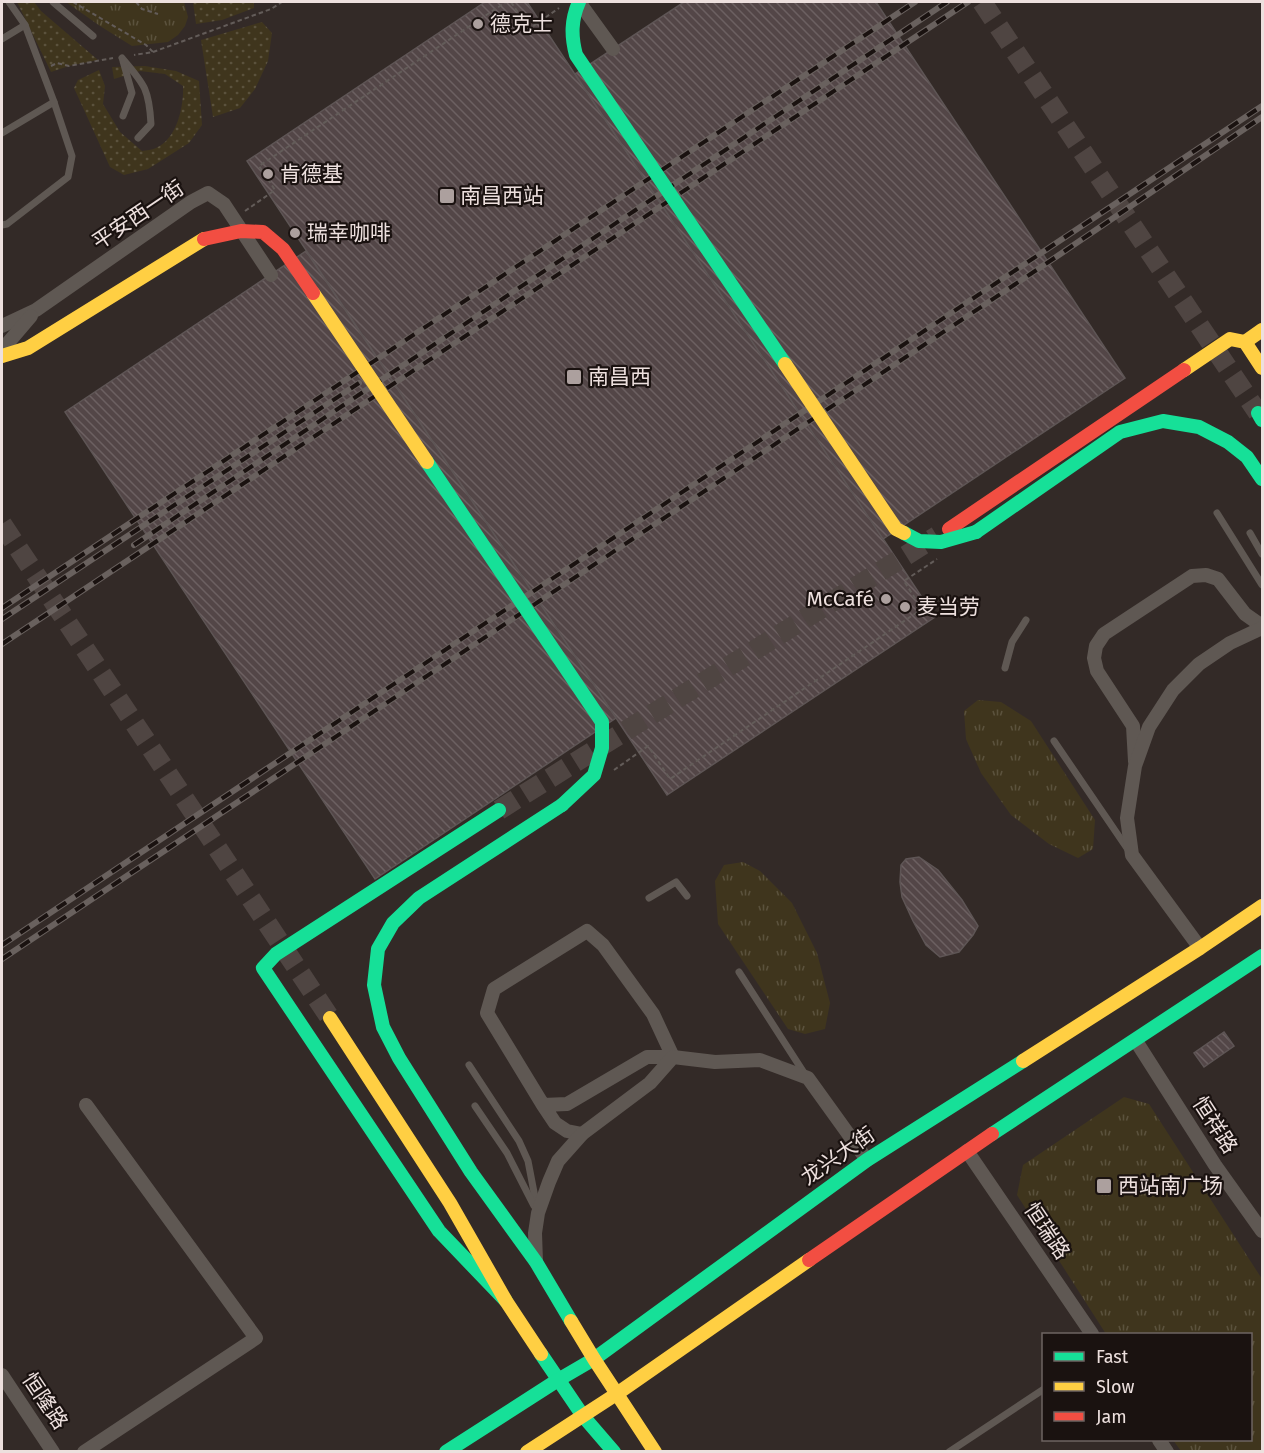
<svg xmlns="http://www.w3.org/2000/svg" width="1264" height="1453" font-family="'Fira Sans','Noto Sans SC',sans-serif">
<defs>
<pattern id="grass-dots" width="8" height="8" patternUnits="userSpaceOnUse" patternTransform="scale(1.5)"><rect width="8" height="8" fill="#3f351d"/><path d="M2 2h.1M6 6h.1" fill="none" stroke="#5b523d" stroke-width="1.8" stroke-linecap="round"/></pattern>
<pattern id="park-tufts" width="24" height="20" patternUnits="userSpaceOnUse" patternTransform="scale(1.5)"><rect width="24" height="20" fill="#3f351d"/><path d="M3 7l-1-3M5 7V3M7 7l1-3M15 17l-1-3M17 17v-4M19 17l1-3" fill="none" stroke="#5b523d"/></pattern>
<pattern id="building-back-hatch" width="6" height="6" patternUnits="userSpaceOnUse" patternTransform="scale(1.5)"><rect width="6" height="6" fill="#534647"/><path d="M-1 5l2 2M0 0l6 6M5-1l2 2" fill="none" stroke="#6c6061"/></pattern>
</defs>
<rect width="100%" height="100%" fill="#332a27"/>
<g fill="url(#grass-dots)">
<polygon points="17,2 34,2 41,11 98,60 69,66 51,72"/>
<polygon points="193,2 254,2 254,8 222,20 196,24"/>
<polygon points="262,22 272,33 268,61 255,89 240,108 213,117 201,40"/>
<path d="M145,66l31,5 23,10 3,44 -13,18 -41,26 -24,6 -14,-8 -36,-79 4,-8 21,-10 6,16 -2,18 17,28 22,19c4,-1 10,-1 14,-3 21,-9 28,-42 27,-62l-18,-12 -25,-3 -26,8 -2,-12z"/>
</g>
<g fill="url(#park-tufts)">
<polygon points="66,2 184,2 188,17 185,26 178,35 168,42 132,46 100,26"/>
<polygon points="978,700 1001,702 1031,721 1095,820 1093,849 1078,858 1049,844 1011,815 981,773 966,739 964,711"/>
<polygon points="743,862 760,871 792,903 817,953 830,1003 825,1029 805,1034 788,1029 718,924 715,881 724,865"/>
<polygon points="1124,1097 1149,1104 1262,1279 1262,1451 1181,1451 1173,1440 1250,1440 1250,1334 1106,1334 1017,1195 1023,1165"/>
</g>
<g fill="url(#building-back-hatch)" stroke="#5e5555" stroke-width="1.5">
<polygon points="485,2 527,2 935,617 667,795 247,161"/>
<polygon points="684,2 876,2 1125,378 883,539 575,74"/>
<polygon points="306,251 616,718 375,879 65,412"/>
<polygon points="919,857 938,870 962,900 978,926 973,935 959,952 940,957 926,945 913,921 902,897 900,882 901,865 906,859"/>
<polygon points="1224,1032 1234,1046 1204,1067 1194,1053"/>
</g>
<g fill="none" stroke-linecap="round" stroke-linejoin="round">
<g stroke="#4f4542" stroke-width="20" stroke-dasharray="20 10" stroke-linecap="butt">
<polyline points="982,2 1258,413"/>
<polyline points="2,524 330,1018"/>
<polyline points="499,810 937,536"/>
</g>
<g stroke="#635c59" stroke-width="2" stroke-dasharray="4.5 3" stroke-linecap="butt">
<polyline points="73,2 146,45 153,52 134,55"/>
<polyline points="136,2 142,9 158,14"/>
<polyline points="511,2 529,29 559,8"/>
<polyline points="153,52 271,9 282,2"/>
<polyline points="51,66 57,63 69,66 113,58"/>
<polyline points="245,211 275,190 259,166 506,2"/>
<polyline points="614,770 648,746 670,779 922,609 904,581 937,559"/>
</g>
<g stroke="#5f5853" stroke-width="7">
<polyline points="53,2 93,36"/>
<polyline points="2,39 25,25"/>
<path d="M122,58c22,26 27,30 29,66l-13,14"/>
<polyline points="123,116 132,93 123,61"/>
<polyline points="2,133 54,102"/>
<polyline points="2,225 7,224 68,177 72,156 54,102 25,25 9,2"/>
<polyline points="1217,513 1262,585"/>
<polyline points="1250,533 1262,554"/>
<polyline points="1005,668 1012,642 1026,620"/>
<polyline points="1054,741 1129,851"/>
<polyline points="649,898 676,882 687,896"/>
<polyline points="739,972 806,1076"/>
<polyline points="469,1065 519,1141 528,1161 537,1208"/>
<polyline points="475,1106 507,1153 534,1206"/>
<polyline points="949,1452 1044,1389"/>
</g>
<g stroke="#5f5853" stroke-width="14">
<polyline points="579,2 613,49"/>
<polyline points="2,326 36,310 191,202 208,193 224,204 271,275"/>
<polyline points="2,350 31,316"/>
<polyline points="1135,761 1133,726 1097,671 1094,658 1096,646 1104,634 1192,576 1206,575 1218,579 1245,614 1262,626"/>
<polyline points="1200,948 1132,855 1127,818 1135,766 1149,727 1173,690 1199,664 1230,643 1262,628"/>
<polyline points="1136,1041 1215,1165 1262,1231"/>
<polyline points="543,1105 567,1104 647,1057 673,1057 653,1014 603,945 587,931 494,989 487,1013 543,1105 555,1123 567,1131 582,1134"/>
<polyline points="967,1151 1092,1334"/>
<polyline points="536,1262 535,1233 538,1213 549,1182 558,1161 582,1134 650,1083 673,1057 715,1062 760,1060 808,1078 867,1160"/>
<polyline points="2,1375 53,1452"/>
<polyline points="1159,1440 1167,1452"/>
<polyline points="84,1452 256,1338 86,1105"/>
</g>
<g stroke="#16e098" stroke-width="14">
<polyline points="1258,413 1262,420"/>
<polyline points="976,532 1120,432 1163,421 1199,427 1228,442 1247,457 1262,479"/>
<polyline points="562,805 419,898 393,923 378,949 374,985 383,1027 399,1058 471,1172 536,1262 571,1321"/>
<polyline points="499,810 276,954 263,968 439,1231 506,1301"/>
<polyline points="992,1134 1262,956"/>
<polyline points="541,1354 583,1416 614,1452"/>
<polyline points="446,1452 558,1380 594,1359 867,1160 1023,1061"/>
</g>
<g stroke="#ffcf43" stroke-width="14">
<polyline points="1245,342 1262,330"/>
<polyline points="2,356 28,348 204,239"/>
<polyline points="1184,370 1230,339 1245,342 1262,368"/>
<polyline points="330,1018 450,1203 506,1301 541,1354"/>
<polyline points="1023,1061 1200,948 1262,906"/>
<polyline points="571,1321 594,1359 655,1452"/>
<polyline points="527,1452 618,1393 809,1260"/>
</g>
<g stroke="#f24e42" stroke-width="14">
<polyline points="949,529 1184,370"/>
<polyline points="809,1260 992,1134"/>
</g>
<g stroke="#69615e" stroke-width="6">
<g id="rail">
<polyline points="134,545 947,2"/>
<polyline points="2,608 915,2"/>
<polyline points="2,619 359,383"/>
<polyline points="2,644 968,2"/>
<polyline points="2,945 1262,106"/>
<polyline points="2,959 1053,259 1262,117"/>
</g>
</g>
<use href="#rail" stroke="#1a1210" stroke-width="4" stroke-dasharray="11" stroke-linecap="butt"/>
<g stroke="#16e098" stroke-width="14">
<path d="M579,2c-8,18 -8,34 -3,53l209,309"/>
<polyline points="427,462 602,722 602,748 594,775 562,805"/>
<polyline points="904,533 919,541 941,542 976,532"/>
</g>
<g stroke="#ffcf43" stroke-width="14">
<polyline points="313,293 427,462"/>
<polyline points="785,364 896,529 904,533"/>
</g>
<polyline stroke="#f24e42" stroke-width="14" points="204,239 241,231 263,232 283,249 313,293"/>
</g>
<g fill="#aca09e" stroke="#1a1210" stroke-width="2">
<circle cx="478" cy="24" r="6"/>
<circle cx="268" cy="174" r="6"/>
<rect x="439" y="188" width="16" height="16" rx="3"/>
<circle cx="295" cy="233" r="6"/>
<rect x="566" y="369" width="16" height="16" rx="3"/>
<circle cx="886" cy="599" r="6"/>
<circle cx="905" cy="607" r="6"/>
<rect x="1096" y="1178" width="16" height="16" rx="3"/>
</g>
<g text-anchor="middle" stroke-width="4.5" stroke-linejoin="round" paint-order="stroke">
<g font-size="21" fill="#ede0de" stroke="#1a1210" text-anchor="start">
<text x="490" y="31">德克士</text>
<text x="280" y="181">肯德基</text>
<text x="460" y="203">南昌西站</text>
<text x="307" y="240">瑞幸咖啡</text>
<text x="588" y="384">南昌西</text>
<text x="874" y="606" text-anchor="end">McCafé</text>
<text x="917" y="614">麦当劳</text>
<text x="1118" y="1193">西站南广场</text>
</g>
<g font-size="21" fill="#ede0de" stroke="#1a1210">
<text transform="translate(138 215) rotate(-34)" y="7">平安西一街</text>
<text transform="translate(1215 1125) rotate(57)" y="7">恒祥路</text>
<text transform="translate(838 1156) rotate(-35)" y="7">龙兴大街</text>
<text transform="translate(1047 1231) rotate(56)" y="7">恒瑞路</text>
<text transform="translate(45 1401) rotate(56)" y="7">恒隆路</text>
</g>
</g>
<rect width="1264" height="1453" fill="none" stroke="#ede0de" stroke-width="6"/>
<rect x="1042" y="1333" width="210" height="108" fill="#1a1210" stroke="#6e6462" stroke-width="1.5"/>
<rect x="1054" y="1352" width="30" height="9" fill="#16e098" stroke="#6e6462" stroke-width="1.5"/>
<text x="1096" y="1363" font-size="18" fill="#ede0de">Fast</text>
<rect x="1054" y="1382" width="30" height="9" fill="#ffcf43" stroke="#6e6462" stroke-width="1.5"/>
<text x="1096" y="1393" font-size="18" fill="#ede0de">Slow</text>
<rect x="1054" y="1412" width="30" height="9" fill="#f24e42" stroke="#6e6462" stroke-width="1.5"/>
<text x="1096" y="1423" font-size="18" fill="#ede0de">Jam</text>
</svg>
